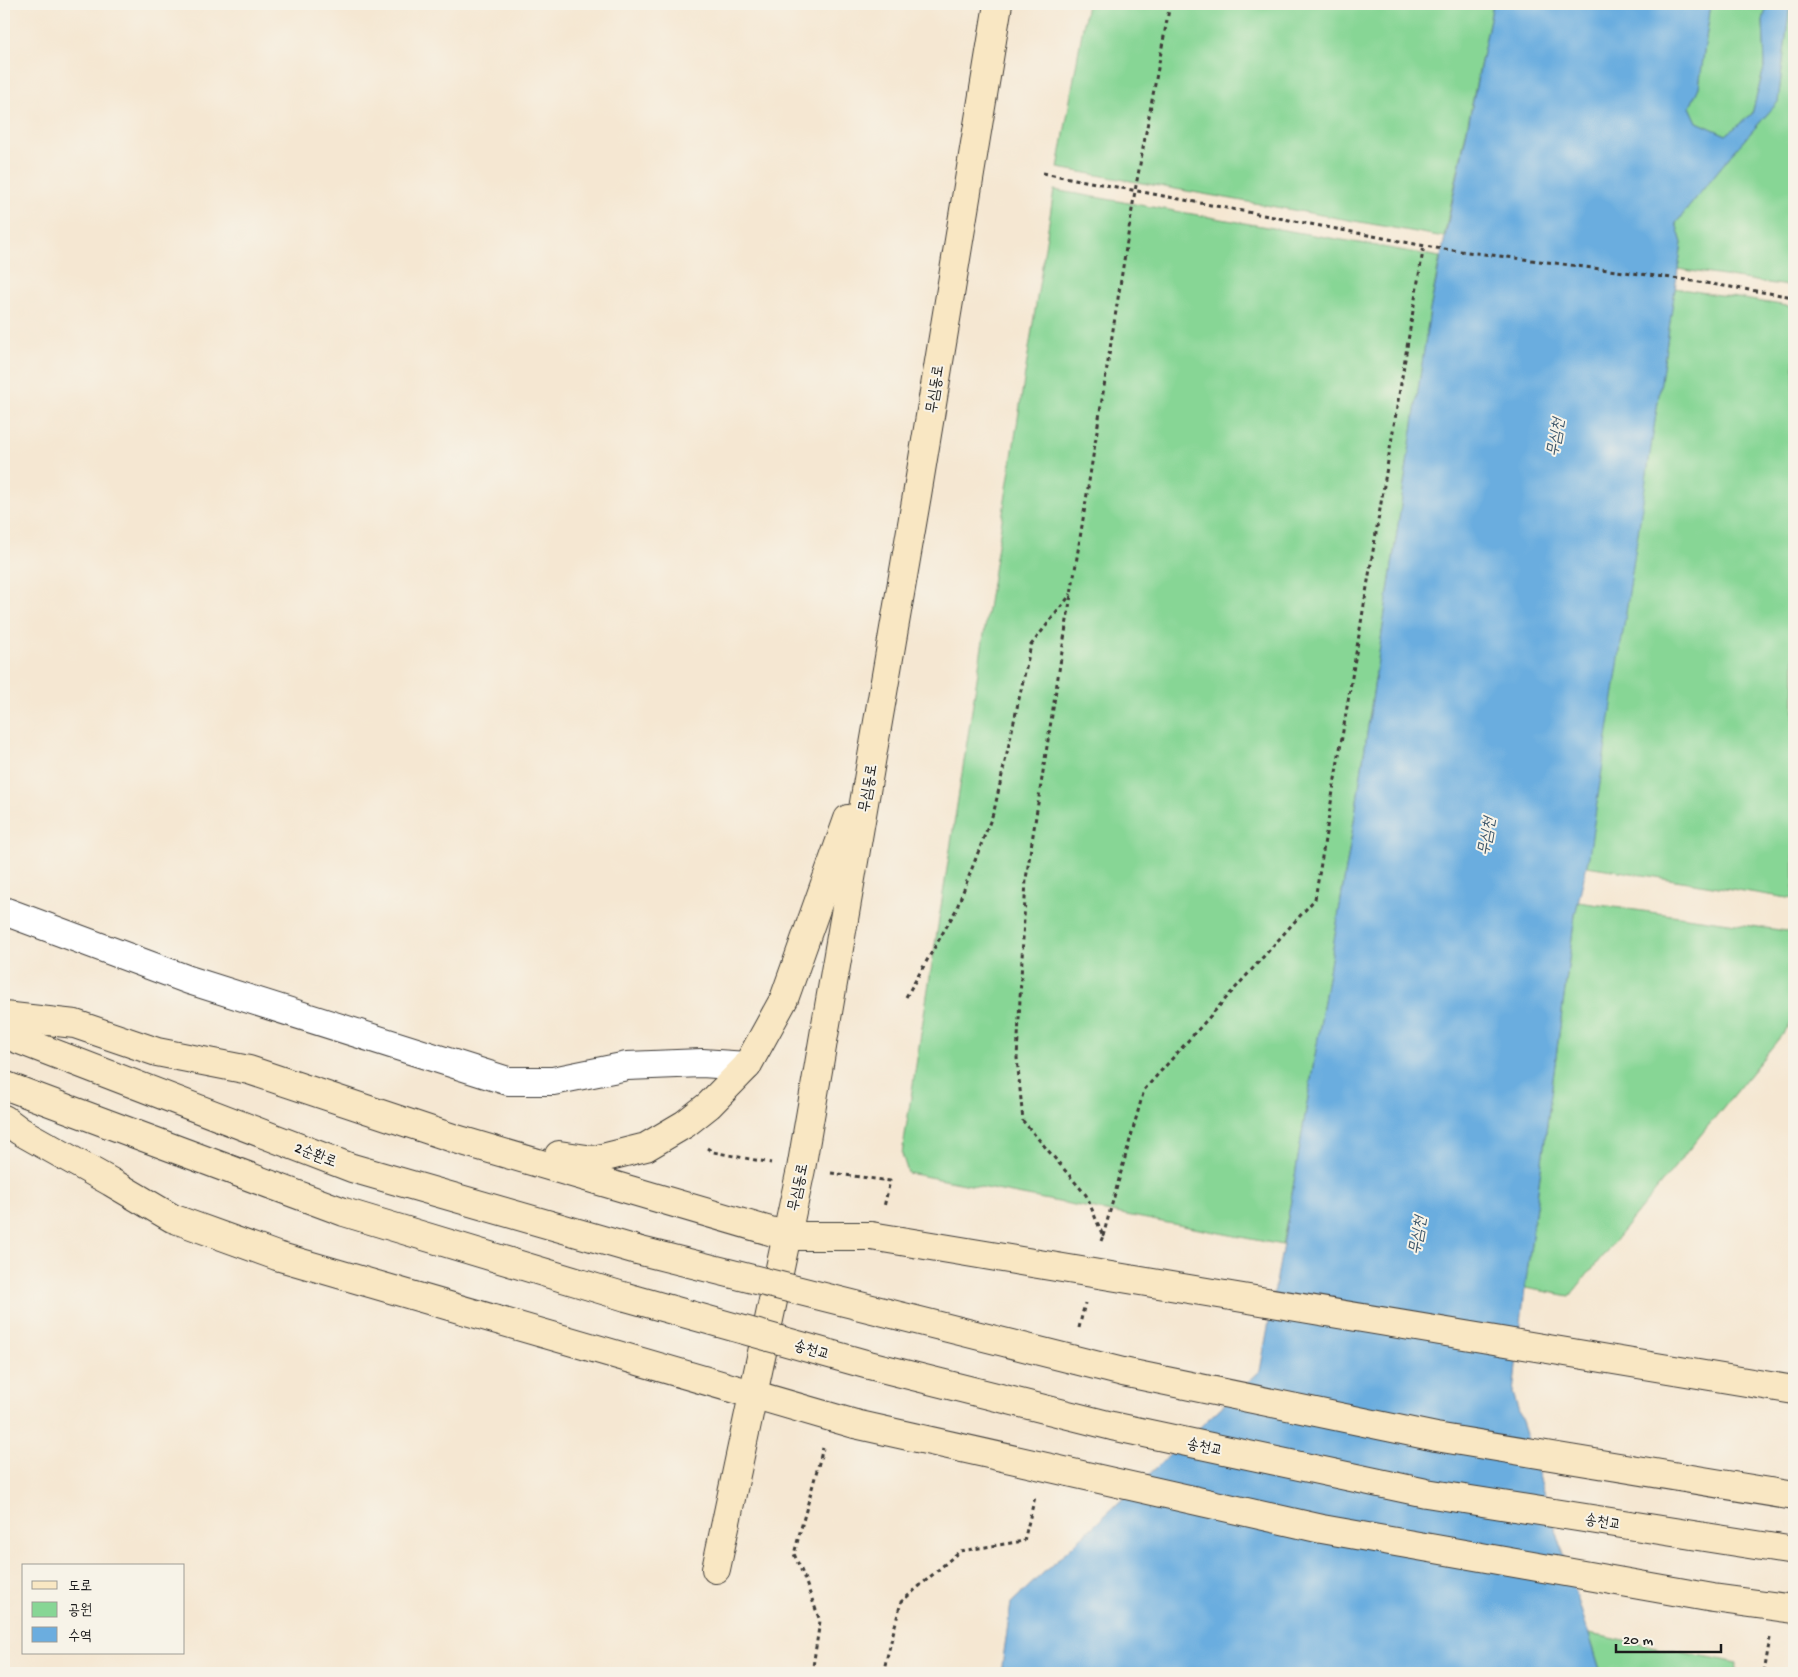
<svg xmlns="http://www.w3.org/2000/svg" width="1798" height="1677" font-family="'Gochi Hand','Poor Story',sans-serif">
<rect width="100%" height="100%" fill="#f7f3e8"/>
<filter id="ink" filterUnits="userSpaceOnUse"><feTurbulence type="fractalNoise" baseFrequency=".02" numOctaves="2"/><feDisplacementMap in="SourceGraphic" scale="10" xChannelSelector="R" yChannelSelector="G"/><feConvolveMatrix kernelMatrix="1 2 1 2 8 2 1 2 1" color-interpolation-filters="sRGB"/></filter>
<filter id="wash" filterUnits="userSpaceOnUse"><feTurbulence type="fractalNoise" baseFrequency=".0096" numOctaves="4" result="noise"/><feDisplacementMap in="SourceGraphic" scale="20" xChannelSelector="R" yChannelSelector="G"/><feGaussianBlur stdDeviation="1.12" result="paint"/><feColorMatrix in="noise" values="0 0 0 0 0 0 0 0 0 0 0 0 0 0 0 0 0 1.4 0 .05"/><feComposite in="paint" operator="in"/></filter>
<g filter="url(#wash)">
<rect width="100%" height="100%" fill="#f5e7d2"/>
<g fill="#87d695" stroke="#527958">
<polygon points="1087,4 1493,4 1444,237 1058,168"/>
<polygon points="1711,4 1767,4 1763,21 1765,64 1752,114 1726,135 1697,122 1690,107 1699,87"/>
<polygon points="1790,4 1794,4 1794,287 1678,269 1682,243 1676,223 1730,156 1778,102"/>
<polygon points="1054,190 1440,257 1430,310 1354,821 1290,1206 1282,1245 908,1173 902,1154"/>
<polygon points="1675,288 1794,307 1794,899 1587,866"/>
<polygon points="1578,902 1794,932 1794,1020 1570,1296 1525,1288 1575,915"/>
<polygon points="1589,1634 1738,1663 1737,1673 1601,1673"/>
</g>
<polygon fill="#6baddf" stroke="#44647e" points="1493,4 1711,4 1699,87 1690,107 1697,122 1726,135 1752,114 1765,64 1763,21 1767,4 1790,4 1778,102 1730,156 1676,223 1682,243 1589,856 1575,915 1525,1288 1513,1393 1601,1673 1001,1673 1011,1603 1260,1371 1290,1206 1354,821 1430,310"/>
</g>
<g filter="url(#ink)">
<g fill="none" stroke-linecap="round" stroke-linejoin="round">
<g stroke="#3d3a37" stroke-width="30">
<polyline id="street" points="4,911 189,980 508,1081 553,1081 627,1066 702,1063 747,1066"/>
</g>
<g stroke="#3d3a37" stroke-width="30">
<g id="secondary">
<polyline points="4,1016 75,1024 157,1052 249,1070 456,1139 787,1236 871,1236"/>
<polyline points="4,1034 352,1168 637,1250"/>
<polyline points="4,1085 344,1212 626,1297"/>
<polyline points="4,1119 20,1131 111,1182 172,1218 277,1256 855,1424"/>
<polyline points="559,1155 594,1160 646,1147 685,1124 709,1105 747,1066 784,999 848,819"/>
<polyline points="716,1569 801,1169 917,495 998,4"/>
</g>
</g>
<g stroke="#3d3a37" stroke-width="3" stroke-dasharray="4 4" stroke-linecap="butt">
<polyline points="1043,173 1436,248 1680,279 1794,297"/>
<polyline points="906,997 956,910 994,811 1031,645 1071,594"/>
<polyline points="707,1148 713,1152 771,1163"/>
<polyline points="831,1173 890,1181 884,1207"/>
<polyline points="1103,1236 1144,1090 1315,899 1424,245"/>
<polyline points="1101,1241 1103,1236 1086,1195 1023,1121 1017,1058 1026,879 1135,191 1170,4"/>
<polyline points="1079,1328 1085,1303"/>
<polyline points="812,1673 820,1621 802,1572 794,1554 823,1448"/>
<polyline points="883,1673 901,1602 960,1551 1024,1541 1035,1497"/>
<polyline points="1764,1673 1770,1638"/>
</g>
<use href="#street" stroke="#fff" stroke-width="28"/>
<use href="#secondary" stroke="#f9e7c3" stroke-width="28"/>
<g stroke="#3d3a37" stroke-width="30" stroke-linecap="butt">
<g id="secondary-bridge">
<polyline points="871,1236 1794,1390"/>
<polyline points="637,1250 1123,1372 1436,1437 1794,1496"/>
<polyline points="626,1297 869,1365 1112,1426 1426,1493 1794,1551"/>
<polyline points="855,1424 1322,1529 1713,1598 1794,1609"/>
</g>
</g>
<use href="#secondary-bridge" stroke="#f9e7c3" stroke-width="28"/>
</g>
</g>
<g text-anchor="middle" stroke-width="4" stroke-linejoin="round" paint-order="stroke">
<g font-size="15" fill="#1c1c1c" stroke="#f7f3e8">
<text transform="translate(934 389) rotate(-81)" y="5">무심동로</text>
<text transform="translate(867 788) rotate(-80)" y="5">무심동로</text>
<text transform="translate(316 1154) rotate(21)" y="5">2순환로</text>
<text transform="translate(797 1187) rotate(-78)" y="5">무심동로</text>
<text transform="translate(812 1349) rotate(16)" y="5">송천교</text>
<text transform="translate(1205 1446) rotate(12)" y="5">송천교</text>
<text transform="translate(1603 1521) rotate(9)" y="5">송천교</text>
</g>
<g font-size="16" font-style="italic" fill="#3c566a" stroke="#f7f3e8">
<text transform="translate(1554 437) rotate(-80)" y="6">무심천</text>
<text transform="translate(1485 836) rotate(-80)" y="6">무심천</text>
<text transform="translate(1416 1235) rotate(-80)" y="6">무심천</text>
</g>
</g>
<rect width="1798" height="1677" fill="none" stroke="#f7f3e8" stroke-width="20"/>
<rect x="22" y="1564" width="162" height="90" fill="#f7f3e8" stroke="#9f9d96"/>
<rect x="32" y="1581" width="25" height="8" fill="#f9e7c3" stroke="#9f9d96"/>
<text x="68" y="1590" font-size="15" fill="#1c1c1c">도로</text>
<rect x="32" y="1602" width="25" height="15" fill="#87d695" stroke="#9f9d96"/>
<text x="68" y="1614" font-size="15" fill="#1c1c1c">공원</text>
<rect x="32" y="1627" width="25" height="15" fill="#6baddf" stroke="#9f9d96"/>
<text x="68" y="1640" font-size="15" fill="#1c1c1c">수역</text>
<path d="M1616 1644v8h105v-8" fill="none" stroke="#1c1c1c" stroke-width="2.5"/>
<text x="1623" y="1644" font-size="15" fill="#1c1c1c" stroke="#f7f3e8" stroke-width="4" paint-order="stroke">20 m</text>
</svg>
